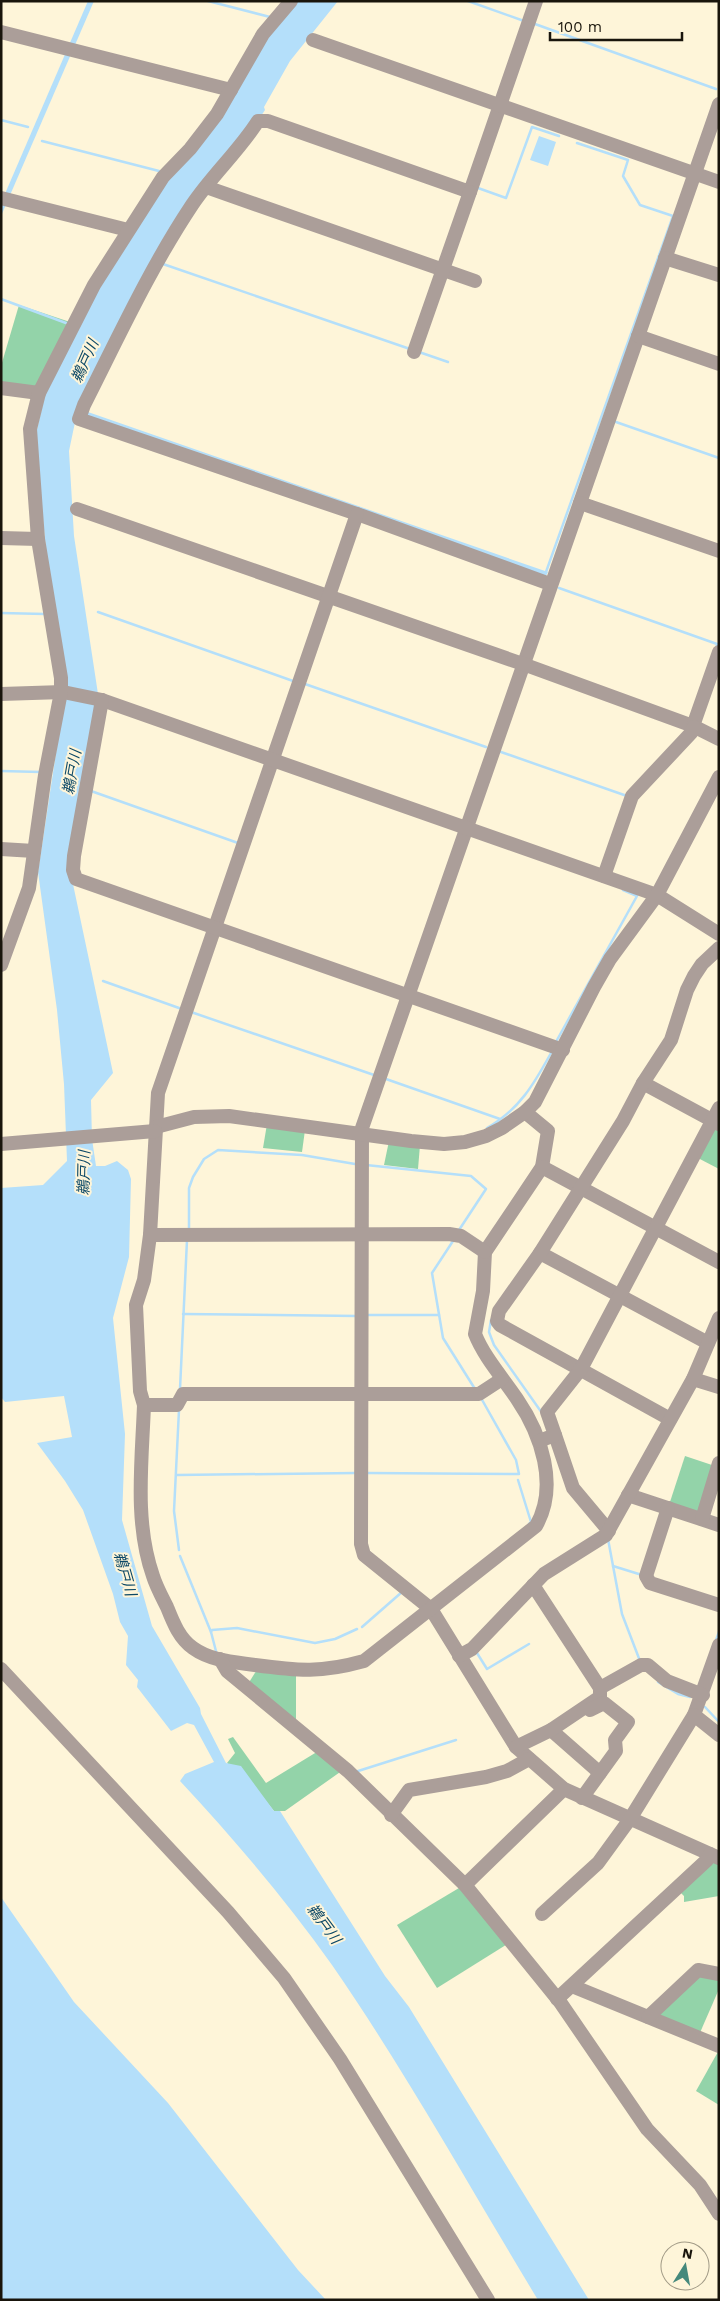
<svg xmlns="http://www.w3.org/2000/svg" width="720" height="2301" font-family="'Work Sans','Noto Sans JP',sans-serif">
<rect width="100%" height="100%" fill="#fef5d9"/>
<g fill="#93d3a9">
<polygon points="19,305 70,322 37,388 1,383 1,366"/>
<polygon points="267,1124 305,1130 302,1152 263,1148"/>
<polygon points="712,1126 719,1127 719,1169 696,1157"/>
<polygon points="389,1141 420,1145 418,1169 384,1165"/>
<polygon points="685,1456 715,1466 702,1513 669,1505"/>
<polygon points="258,1668 296,1673 296,1722 248,1684"/>
<polygon points="233,1737 266,1783 320,1750 343,1770 285,1811 274,1811 257,1790 227,1763 235,1753 228,1739"/>
<polygon points="711,1861 719,1862 719,1896 684,1902 684,1896 679,1891"/>
<polygon points="459,1888 509,1943 437,1988 397,1925"/>
<polygon points="697,1974 719,1977 719,1989 699,2035 656,2017"/>
<polygon points="719,2050 719,2105 696,2091"/>
</g>
<g fill="#b4dffa">
<polygon points="88,1 94,1 1,216 1,203"/>
<path d="M296,1h42l-48,60 -26,46 1,3 -4,6 -60,72 -123,220 -9,43 5,85 24,158 -28,176 43,203 -22,27 1,39 4,27h9l12,-5 11,9 3,9 -2,78 -16,61 12,116 -3,86 30,106 48,82 1,6 25,49 15,3 33,45h6l105,165 24,31 180,293h-51c-68,-112 -132,-228 -206,-335 -46,-65 -98,-126 -152,-184l5,-7 29,-12 -20,-37 -7,-2 -16,8 -34,-44 1,-7 -12,-15 2,-29 -8,-14 -7,-28 -30,-84 -18,-29 -28,-38 35,-6 -8,-41 -59,6 -4,-5v-209l42,-3 24,-24 -3,-77 -7,-74 -19,-138 26,-172 -14,-110 -15,-152 10,-43 47,-95 59,-96 110,-161z"/>
<polygon points="539,136 556,142 548,166 530,160"/>
<polygon points="88,412 545,571 548,572 546,576 86,416"/>
<polygon points="1,1897 74,2002 168,2103 298,2270 326,2300 1,2300"/>
</g>
<g fill="none" stroke-linecap="round" stroke-linejoin="round">
<g stroke="#b4dffa" stroke-width="2.5">
<polyline points="208,1 270,17"/>
<polyline points="468,1 524,21"/>
<polyline points="535,24 716,89"/>
<polyline points="1,120 28,127"/>
<polyline points="42,141 159,171"/>
<polyline points="478,188 506,198 532,127 559,136"/>
<polyline points="163,264 410,349"/>
<polyline points="1,299 66,323"/>
<polyline points="419,352 448,362"/>
<polyline points="616,422 719,458"/>
<polyline points="546,572 673,216 640,205 623,176 628,160 577,143"/>
<polyline points="559,588 717,644 716,649"/>
<polyline points="98,612 293,681"/>
<polyline points="1,613 45,614"/>
<polyline points="305,684 486,747"/>
<polyline points="501,752 627,796"/>
<polyline points="1,771 41,772"/>
<polyline points="91,791 238,843"/>
<polyline points="103,981 179,1008"/>
<polyline points="191,1012 374,1075"/>
<polyline points="557,1040 637,896 623,890"/>
<polyline points="386,1079 500,1119"/>
<path d="M487,1128c32,-18 47,-44 64,-75"/>
<polyline points="366,1165 471,1176 486,1189 459,1230"/>
<polyline points="189,1231 189,1188 193,1177 204,1159 218,1150 302,1155 355,1164"/>
<polyline points="453,1241 432,1273 443,1338 475,1389"/>
<polyline points="183,1314 357,1316"/>
<polyline points="366,1315 439,1315"/>
<polyline points="491,1320 489,1332 494,1345 542,1413"/>
<polyline points="180,1389 187,1240"/>
<polyline points="179,1410 174,1511 179,1550"/>
<polyline points="367,1473 519,1474 516,1460 481,1398"/>
<polyline points="177,1475 356,1473"/>
<polyline points="518,1480 531,1522 529,1524"/>
<polyline points="608,1539 622,1614 640,1661"/>
<polyline points="180,1556 211,1632 217,1655"/>
<polyline points="613,1566 642,1575"/>
<polyline points="362,1627 402,1592"/>
<polyline points="211,1632 212,1630 237,1628 315,1643 335,1639 357,1629"/>
<polyline points="716,1640 719,1632"/>
<polyline points="477,1653 487,1669 529,1644"/>
<polyline points="658,1682 678,1694 690,1697"/>
<polyline points="705,1707 719,1722"/>
<polyline points="355,1772 456,1740"/>
</g>
<g stroke="#ab9e99" stroke-width="14">
<path d="M536,1l-66,191 -202,-71h-10c-19,30 -46,54 -66,84 -42,63 -74,133 -108,200l-5,14 278,95 193,70"/>
<polyline points="1,32 231,90"/>
<polyline points="313,40 719,182"/>
<polyline points="719,104 362,1128 361,1544 364,1555 431,1609 516,1747 564,1789 719,1858"/>
<polyline points="206,187 475,281"/>
<polyline points="1,198 128,230"/>
<polyline points="665,258 719,275"/>
<polyline points="638,336 719,364"/>
<polyline points="414,352 470,192"/>
<polyline points="1,388 39,393"/>
<polyline points="580,503 719,551"/>
<polyline points="77,509 523,664 693,726 719,739"/>
<path d="M357,514l-199,579 -8,142 -6,45 -8,25 4,86 4,14c-2,56 -10,117 9,171 3,10 9,21 14,31 6,15 12,31 26,41 18,13 41,14 62,17 44,6 66,8 109,-4l172,-135c23,-40 5,-92 -19,-127 -14,-21 -33,-42 -42,-65l8,-43 2,-39 57,-85 6,-36 -23,-19"/>
<polyline points="1,538 38,539"/>
<polyline points="1,694 63,692 102,700 657,895 719,934"/>
<polyline points="102,700 74,856 73,870 76,879 563,1050"/>
<polyline points="693,726 719,652"/>
<polyline points="1,849 34,851"/>
<polyline points="604,876 632,796 691,733 694,727"/>
<polyline points="1,965 29,888 45,775 61,692 61,678 38,539 30,429 39,393 94,285 163,177 190,149 217,114 263,34 291,1"/>
<polyline points="643,1083 719,1124"/>
<polyline points="156,1127 194,1117 229,1116 411,1141 444,1144 465,1142 486,1136 502,1128 525,1112 535,1102 594,987 610,959 657,895 719,777"/>
<polyline points="1,1144 155,1131"/>
<polyline points="542,1167 719,1262"/>
<polyline points="150,1235 449,1234 461,1236 485,1252"/>
<polyline points="540,1253 708,1343"/>
<polyline points="693,1379 719,1387"/>
<polyline points="144,1405 177,1405 183,1394 479,1394 502,1379"/>
<polyline points="670,1419 500,1325 497,1321 499,1311 540,1253 623,1121 643,1083 671,1040 687,990 694,976 702,964 719,948"/>
<polyline points="555,1435 573,1488 609,1531"/>
<polyline points="539,1441 555,1435 547,1412 581,1369 719,1108"/>
<polyline points="628,1495 719,1525"/>
<polyline points="668,1508 646,1576 650,1583 719,1605"/>
<polyline points="702,1519 719,1463"/>
<polyline points="533,1585 600,1688"/>
<polyline points="719,1645 694,1715 719,1735"/>
<polyline points="459,1656 472,1649 544,1574 606,1535 693,1379 719,1318"/>
<polyline points="220,1659 227,1671 348,1771 465,1885 560,2002 647,2129 700,2185 719,2214"/>
<polyline points="1,1669 228,1912 284,1978 340,2059 488,2300"/>
<polyline points="551,1730 600,1773"/>
<polyline points="516,1747 551,1730 600,1697 600,1688 641,1665 648,1665 667,1681 703,1695"/>
<polyline points="582,1798 616,1751 615,1740 628,1722 604,1703 590,1710"/>
<polyline points="391,1815 409,1790 486,1777 507,1771 529,1759"/>
<polyline points="465,1885 564,1789"/>
<polyline points="542,1914 598,1863 630,1819 694,1715"/>
<polyline points="572,1986 719,2046"/>
<polyline points="557,1999 707,1860 710,1854"/>
<polyline points="648,2017 698,1970 719,1974"/>
</g>
</g>
<g text-anchor="middle" stroke-width="4" stroke-linejoin="round" paint-order="stroke">
<g font-size="15" font-style="italic" fill="#0c4866" stroke="#fef5d9">
<text transform="translate(85 361) rotate(-66)" y="5">鵜戸川</text>
<text transform="translate(72 772) rotate(-80)" y="5">鵜戸川</text>
<text transform="translate(84 1173) rotate(-89)" y="5">鵜戸川</text>
<text transform="translate(125 1574) rotate(74)" y="5">鵜戸川</text>
<text transform="translate(324 1924) rotate(53)" y="5">鵜戸川</text>
</g>
</g>
<rect width="720" height="2301" fill="none" stroke="#19150c" stroke-width="5"/>
<g transform="translate(685 2266) rotate(11)"><circle r="24" fill="#fef5d9" stroke="#a29b87"/>
<path d="M0-4L9 19L0 12L-9 19Z" fill="#45897c"/>
<text y="-8" font-size="14" font-weight="bold" text-anchor="middle" fill="#19150c">N</text>
</g>
<path d="M550 32v8h132v-8" fill="none" stroke="#19150c" stroke-width="2.5"/>
<text x="558" y="32" font-size="15" fill="#19150c" stroke="#fef5d9" stroke-width="4" paint-order="stroke">100 m</text>
</svg>
